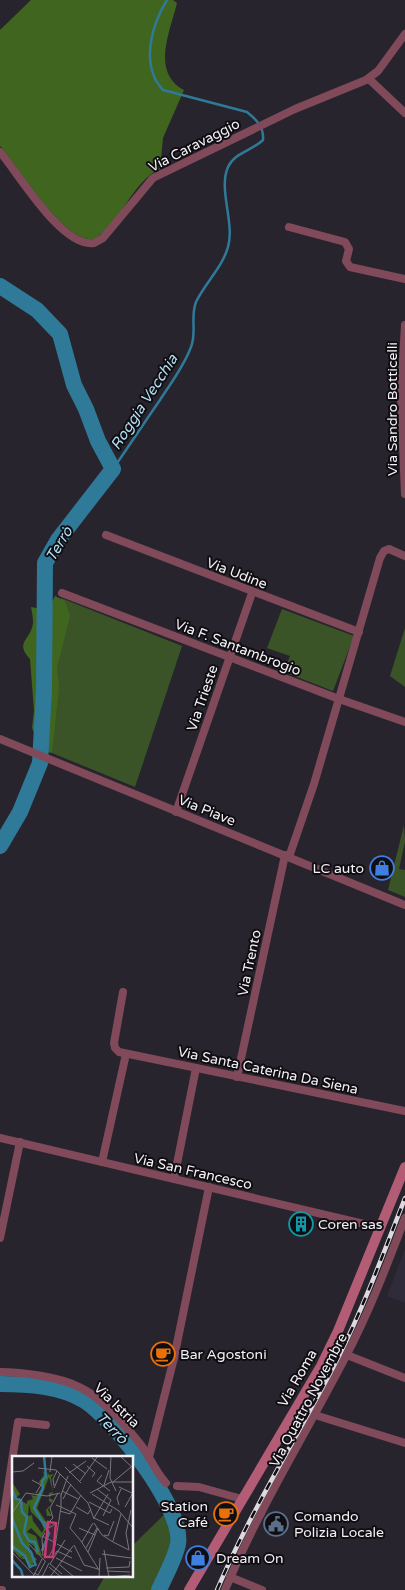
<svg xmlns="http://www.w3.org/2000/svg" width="405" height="1590" font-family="'Varela Round',sans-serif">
<rect width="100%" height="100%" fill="#28242d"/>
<polygon fill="#2f2b3b" points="405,1249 405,1303 387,1296"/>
<g fill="#3a5428">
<polygon points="61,598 182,646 135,787 52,753 56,609"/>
<polygon points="282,609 354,636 333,691 284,672 290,656 267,648"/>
<polygon points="405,628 405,687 390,676"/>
<polygon points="404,825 405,842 399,869 405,870 405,897 388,890"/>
<path d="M168,1511c14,30 -1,51 -12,79h-59l8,-14h27l1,-31z"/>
</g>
<g fill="#3f651f">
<path d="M31,0h142l4,3c-7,29 -26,69 7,87l-21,48 -3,31c-28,12 -39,55 -66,70 -30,5 -75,-72 -94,-93v-116z"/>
<path d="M55,596l10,5 5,15 -13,52 2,20 -7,65 -9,-2 4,-83c2,-7 5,-16 3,-24 0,-4 -4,-6 -4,-10 -2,-15 3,-26 9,-38z"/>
<path d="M31,607l10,2 1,70 -4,62 -6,-13 2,-17 -4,-52c-16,-17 1,-19 3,-36 0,-5 -1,-11 -2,-16z"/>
</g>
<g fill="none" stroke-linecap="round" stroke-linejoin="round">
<path stroke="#2f7a98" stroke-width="2.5" d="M113,469c16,-23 31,-46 47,-69 11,-17 24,-34 31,-53 6,-14 -1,-30 5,-45 9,-19 26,-34 32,-55 7,-24 -10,-58 0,-80 7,-15 24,-16 35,-27 1,-13 -6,-20 -16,-28l-84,-22c-3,-4 -8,-9 -9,-14 -10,-24 0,-55 13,-76"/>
<g stroke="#2f7a98" stroke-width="16">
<polyline points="0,286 37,310 60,334 74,385 86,409 98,441 113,469 58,540 45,563 44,690 40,763 20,812 0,846"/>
<path d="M0,1384c28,0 61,2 85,17 29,19 99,108 93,143 -3,15 -13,32 -19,46"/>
</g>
<g stroke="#804a5a" stroke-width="8">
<polyline points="369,79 405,113"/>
<path d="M0,152c19,22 62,96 94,91l9,-5 50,-60 142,-69 71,-29 12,-9 27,-37"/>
<polyline points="289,227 345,242 349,249 346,261 350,267 405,279"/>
<polyline points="405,325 401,395 405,494"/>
<polyline points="106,535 359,632"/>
<polyline points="62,593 339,699 405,722"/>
<polyline points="0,739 405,905"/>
<polyline points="176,812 252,593"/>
<polyline points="289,857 314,784 380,558 384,551 389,549 405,556"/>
<polyline points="123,992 114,1043 115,1048 119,1052 405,1111"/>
<polyline points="237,1077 285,855"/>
<polyline points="0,1138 381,1228"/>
<polyline points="102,1162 126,1054"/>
<polyline points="174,1179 196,1068"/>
<polyline points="0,1238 20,1142"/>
<polyline points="347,1355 405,1378"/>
<path d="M0,1372c22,0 60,5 79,15 24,11 46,38 62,58 9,12 15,28 25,38"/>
<polyline points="315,1415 405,1443"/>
<polyline points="149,1457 174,1358 209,1187"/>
<polyline points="177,1486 199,1487 242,1499"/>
<polyline points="0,1526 2,1526 18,1422 46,1425"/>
<polyline points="230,1577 262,1590"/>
<polyline points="0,1590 2,1590"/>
<path d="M225,1590c33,-80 80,-155 120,-232 24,-45 42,-93 60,-140"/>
</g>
<polyline stroke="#b25c76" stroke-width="10" points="189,1590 321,1366 338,1331 405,1167"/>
<g stroke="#dcd9df" stroke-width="4.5">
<path id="rail" d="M217,1590c34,-80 81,-154 121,-232 26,-52 46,-106 67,-160"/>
</g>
<use href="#rail" stroke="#100e12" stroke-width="2.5" stroke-dasharray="8" stroke-linecap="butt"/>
</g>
<defs>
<g id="shop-ring" transform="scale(1.25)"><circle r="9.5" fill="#100e12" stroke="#3f7fe0" stroke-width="1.5"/><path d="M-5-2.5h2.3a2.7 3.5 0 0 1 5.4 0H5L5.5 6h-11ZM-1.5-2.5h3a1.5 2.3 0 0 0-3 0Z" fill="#3f7fe0"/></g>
<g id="building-ring" transform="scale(1.25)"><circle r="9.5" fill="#100e12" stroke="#0f9aa8" stroke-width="1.5"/><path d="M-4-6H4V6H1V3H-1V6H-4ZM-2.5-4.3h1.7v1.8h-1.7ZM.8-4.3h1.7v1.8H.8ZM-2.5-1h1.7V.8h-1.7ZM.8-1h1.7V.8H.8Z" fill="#0f9aa8"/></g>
<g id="cafe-ring" transform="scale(1.25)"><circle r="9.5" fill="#100e12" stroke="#e8710a" stroke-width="1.5"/><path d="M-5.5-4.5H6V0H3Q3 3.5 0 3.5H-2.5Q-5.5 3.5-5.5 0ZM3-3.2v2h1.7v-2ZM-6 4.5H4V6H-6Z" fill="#e8710a"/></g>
<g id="civic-ring" transform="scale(1.25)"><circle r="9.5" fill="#100e12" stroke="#5c6f8a" stroke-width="1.5"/><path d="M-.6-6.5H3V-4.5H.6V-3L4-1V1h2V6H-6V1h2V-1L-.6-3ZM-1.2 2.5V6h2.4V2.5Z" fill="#5c6f8a"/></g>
</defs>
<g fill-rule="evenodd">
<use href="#shop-ring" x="382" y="868"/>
<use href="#building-ring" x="301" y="1224"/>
<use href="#cafe-ring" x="163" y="1354"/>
<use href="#cafe-ring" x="226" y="1514"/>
<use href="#civic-ring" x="276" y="1524"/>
<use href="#shop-ring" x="198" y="1558"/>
</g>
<g text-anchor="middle" stroke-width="4" stroke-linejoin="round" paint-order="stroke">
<g font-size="14" fill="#f3f1f6" stroke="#100e12">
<text transform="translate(194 145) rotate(-27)" y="5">Via Caravaggio</text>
<text transform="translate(392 409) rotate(-90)" y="5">Via Sandro Botticelli</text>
<text transform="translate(237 573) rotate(21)" y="5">Via Udine</text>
<text transform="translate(238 647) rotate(21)" y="5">Via F. Santambrogio</text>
<text transform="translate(202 698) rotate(-71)" y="5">Via Trieste</text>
<text transform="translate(207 810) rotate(22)" y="5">Via Piave</text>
<text transform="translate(249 963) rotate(-78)" y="5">Via Trento</text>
<text transform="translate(268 1070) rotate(12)" y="5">Via Santa Caterina Da Siena</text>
<text transform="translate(193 1171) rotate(13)" y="5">Via San Francesco</text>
<text transform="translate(297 1378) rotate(-60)" y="5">Via Roma</text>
<text transform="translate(308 1400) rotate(-62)" y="5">Via Quattro Novembre</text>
<text transform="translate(117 1405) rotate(44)" y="5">Via Istria</text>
</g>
<g font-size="14" fill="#f3f1f6" stroke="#100e12" text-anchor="start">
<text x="364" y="873" text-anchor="end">LC auto</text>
<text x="318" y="1229">Coren sas</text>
<text x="180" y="1359">Bar Agostoni</text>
<text x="208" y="1511" text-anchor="end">Station<tspan x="208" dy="16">Café</tspan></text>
<text x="294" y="1521">Comando<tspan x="294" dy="16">Polizia Locale</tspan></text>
<text x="216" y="1563">Dream On</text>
</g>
<g font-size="15" font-style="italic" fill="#b0def3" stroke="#100e12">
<text transform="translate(144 402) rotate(-57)" y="5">Roggia Vecchia</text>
<text transform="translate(59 544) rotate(-59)" y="5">Terrò</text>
<text transform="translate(112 1428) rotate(46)" y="5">Terrò</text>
</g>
</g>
<g transform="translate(12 1456)">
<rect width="121" height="121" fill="#28242d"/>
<path d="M30,14l2,3 2,-3 1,6 1,-4 1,3 5,-1 -3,3 2,16 -4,5 4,2 -5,10 4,6h-5l-1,-6 6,-7 -3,-2v-8l4,-1 -4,-15 -12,31 10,15 4,2 -2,3 -5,-2 2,4 -5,8 -10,-10 -4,4 9,4 6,20 -6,-2 -2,-8 -5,-3 2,12 6,4 -8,9 -4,-9h-4l2,-3 -3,2 -8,-9v-67l8,12 -4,4 11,6v-3l6,-2 -2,-4 5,1 6,-8 -3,-6 5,-7zM17,48l2,8 10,10 3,7 -2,4 -9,-12 -1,-6 -4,1z" fill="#3f651f" fill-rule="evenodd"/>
<path fill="none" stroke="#2f7a98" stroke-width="2.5" d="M0,33l4,10 5,1 1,12 5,5 -3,15 5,9 6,1 3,10M0,62l10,25 9,9 5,14M0,90l13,10 5,11 4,-2M30,95l7,-18 -15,-25 9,-20 -1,-7 4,-4 -2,-21M0,104l9,10 2,7"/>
<path fill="none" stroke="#79767d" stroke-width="1" d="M99,0l-1,22 6,13M108,0l14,13M80,2l15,11M61,8l13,10M75,10l8,7 -3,4M53,11l16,16M26,12l18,2 11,11M0,16l11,-1 11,-8M38,16l2,-16M57,17l17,-12M90,19l-5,6 13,10M20,24l9,5 -5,8M55,25l21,22 6,16M68,25l18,-25M101,26l18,-15M92,29l5,-15M42,30l-1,-7 4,-8M107,31l15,7M42,32l6,-14M85,33l14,11 -8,16M50,35l16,8M78,37l21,-11h23M49,38v13l15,7M80,38l27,17 15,18M96,38l-14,24 15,7M49,39l7,-19M51,43l8,-15M77,46l21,11 2,-4M107,49l-2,-7 4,-9M64,51l12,7 3,-5M113,51l9,-16M48,55l10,3 11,-19M0,57l14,-20 21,3 13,-3M32,65l5,7 8,-5M38,65l3,-3 -3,-10 8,-15M82,67l8,12 11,7M58,72l11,13M58,72l6,-14M67,72l16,7M92,79l4,1 6,-15M30,80l14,7M69,85l18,29M101,85l8,-27M70,86l11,-19M101,86l16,8M17,88l17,18M45,88l15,8M62,89l10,20 14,4M74,92l11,-20M92,94l5,27M117,94l-3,-17 5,-23M0,96l22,23M76,96l10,-24M43,98l2,-3 15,7M90,98l29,4M31,100l-1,-18 3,-5M36,102l7,-12 6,-39 -5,-2M44,102l26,13M38,108l15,-24M38,108l12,10M48,109l14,12M37,111l12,10M94,112l23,-1 1,-6M95,115l23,1M22,117l4,2 7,-13M21,121l9,-18M30,121l7,-14M38,121l23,-31M87,121l1,-19M97,121l21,-2"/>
<path fill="#c93972" fill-opacity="0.15" stroke="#c93972" stroke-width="2.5" d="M36,66l8,1 -3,34h-8z"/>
<rect width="121" height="121" fill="none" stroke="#f3f1f6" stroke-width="2.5"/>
</g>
</svg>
